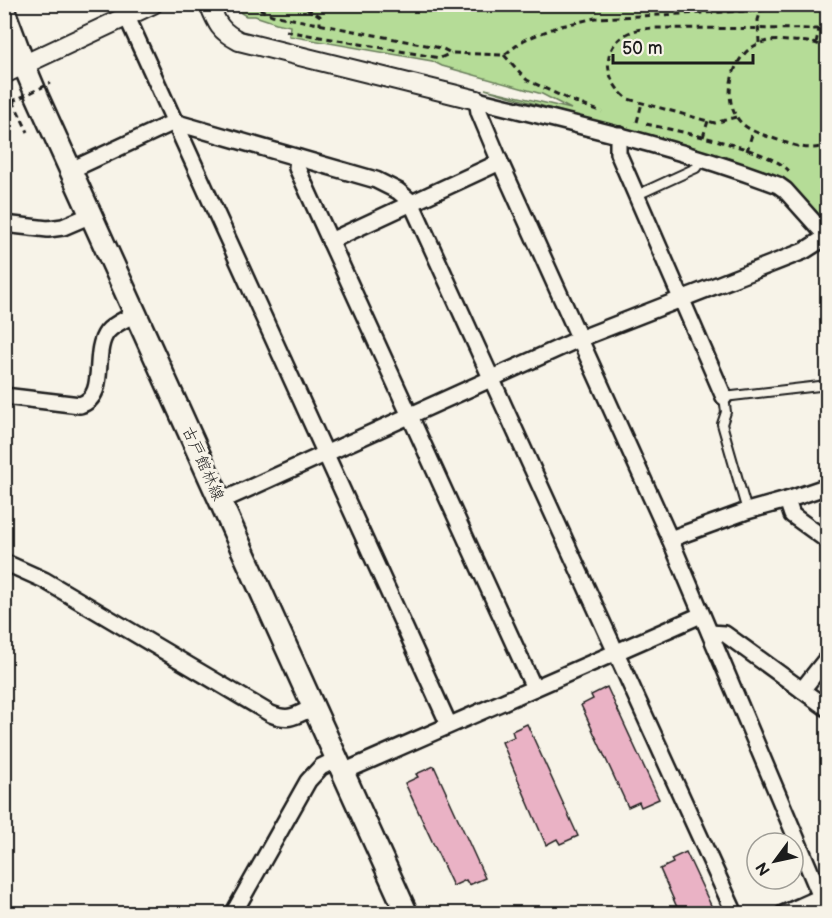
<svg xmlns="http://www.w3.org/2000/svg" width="832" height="918" font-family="'Balsamiq Sans','Klee One',sans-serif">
<rect width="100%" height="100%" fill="#f7f3e8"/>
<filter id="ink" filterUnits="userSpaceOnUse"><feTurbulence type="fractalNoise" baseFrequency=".0167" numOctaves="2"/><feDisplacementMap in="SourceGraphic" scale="12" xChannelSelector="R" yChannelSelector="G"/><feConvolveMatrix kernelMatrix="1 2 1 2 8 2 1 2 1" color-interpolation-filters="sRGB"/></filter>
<g filter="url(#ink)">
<polygon fill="#b5dc97" stroke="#687c5a" stroke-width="1.5" points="238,5 827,5 827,224 787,181 777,175 485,89 571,109 542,94 442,66 432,61 289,36 290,26 276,23 255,16 246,16 241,13"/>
<g fill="#eab2c5" stroke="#1c1c1c" stroke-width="1.5">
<polygon points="607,687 659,799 641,807 639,802 628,807 581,705 593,699 591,695"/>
<polygon points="527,724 578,836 560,844 557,839 546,845 502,742 514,737 512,731"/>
<polygon points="434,766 485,878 469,885 466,880 453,886 405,783 418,777 416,774"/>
<polygon points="686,852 715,914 680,914 660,869 673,863 671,859"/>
</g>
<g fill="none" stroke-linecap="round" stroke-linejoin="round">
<g stroke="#1c1c1c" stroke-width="12">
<g id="service">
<polyline points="635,196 696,168 703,158"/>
<polyline points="747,511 722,424 726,412 724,397 828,385"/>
<polyline points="816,914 821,898"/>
</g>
</g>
<g stroke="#1c1c1c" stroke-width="20">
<g id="minor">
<polyline points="127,17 449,725"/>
<polyline points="620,135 618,142 618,153 724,397"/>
<polyline points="298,158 297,168 534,688"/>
<polyline points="71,170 174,122 376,180 398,191 411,202 735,914"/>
<polyline points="4,224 48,229 63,227 91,215"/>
<path d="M828,238l-43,-48 -7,-5c-98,-37 -200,-60 -301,-85l2,12 21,50 170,377 151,358 7,6"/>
<polyline points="330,241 500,162"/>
<path d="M4,396l76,9c29,-9 11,-52 27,-73 6,-8 20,-13 29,-19"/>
<polyline points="787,500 792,515 828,541"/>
<polyline points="221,501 579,339 804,251 826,237"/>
<polyline points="670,539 747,511 787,500 828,486"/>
<path d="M4,562l40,18 227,134c19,8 25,1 43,-7"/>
<polyline points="710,633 725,634 828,709"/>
<polyline points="802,690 828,657"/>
<polyline points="343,772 701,615"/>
<polyline points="233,914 308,781 321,767 337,759"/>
<polyline points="783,914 821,897 827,890"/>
</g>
</g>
<g stroke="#1c1c1c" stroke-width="22">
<g id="tertiary">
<path d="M209,4c8,20 11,27 30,37l238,59"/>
<polyline points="4,74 153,4"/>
</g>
</g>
<g stroke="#1c1c1c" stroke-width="26">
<polyline id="secondary" points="4,11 24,65 37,96 407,914"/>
</g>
<g stroke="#1c1c1c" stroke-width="3" stroke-dasharray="6 4.5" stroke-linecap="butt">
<polyline points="250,4 272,15 441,48 451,53 504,55 524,40 557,27 595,18 828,7"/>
<polyline points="297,4 317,14 320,16 320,25"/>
<polyline points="286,31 440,58 451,53"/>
<polyline points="759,43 758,20 763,4"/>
<polyline points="816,43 819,29"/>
<path d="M828,50c-11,-9 -22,-8 -35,-9 -11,0 -22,-2 -32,2 -27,8 -39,50 -25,73 8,14 25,18 39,23 18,6 33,13 53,6"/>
<polyline points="504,55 527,80 572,101 602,112"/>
<polyline points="13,101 28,132"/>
<path d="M736,117l-21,6 -87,-24c-25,-18 -29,-55 5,-68 6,-2 13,-2 19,-3l176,1"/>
<polyline points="637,122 642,103"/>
<path d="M646,124c31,7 124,25 143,47"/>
<polyline points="703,137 708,121"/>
<polyline points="747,151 753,131"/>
<polyline points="828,167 822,178 828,190"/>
</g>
<use href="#service" stroke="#f7f3e8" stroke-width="8"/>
<use href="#minor" stroke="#f7f3e8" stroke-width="15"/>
<use href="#tertiary" stroke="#f7f3e8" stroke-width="18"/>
<use href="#secondary" stroke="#f7f3e8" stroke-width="21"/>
<polyline stroke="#1c1c1c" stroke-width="3" stroke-dasharray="6 4.5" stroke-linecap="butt" points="4,80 13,101 51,83"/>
</g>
</g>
<g text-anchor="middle" stroke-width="6" stroke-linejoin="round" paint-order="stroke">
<g font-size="16" fill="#1c1c1c" stroke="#f7f3e8">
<text transform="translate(204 463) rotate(66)" y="6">古戸館林線</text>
</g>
</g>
<rect width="832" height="918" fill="none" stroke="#f7f3e8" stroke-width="24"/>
<rect x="12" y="12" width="808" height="894" fill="none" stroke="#1c1c1c" stroke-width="2" filter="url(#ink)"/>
<g transform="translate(775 861) rotate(237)"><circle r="28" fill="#f7f3e8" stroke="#9f9d96" stroke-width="1.5"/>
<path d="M0-4.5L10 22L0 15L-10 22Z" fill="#1c1c1c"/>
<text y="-9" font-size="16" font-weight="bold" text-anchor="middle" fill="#1c1c1c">N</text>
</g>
<path d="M613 54v9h140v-9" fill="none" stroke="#1c1c1c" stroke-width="3"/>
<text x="622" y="54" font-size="18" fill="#1c1c1c" stroke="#f7f3e8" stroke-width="4.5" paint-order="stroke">50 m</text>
</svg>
